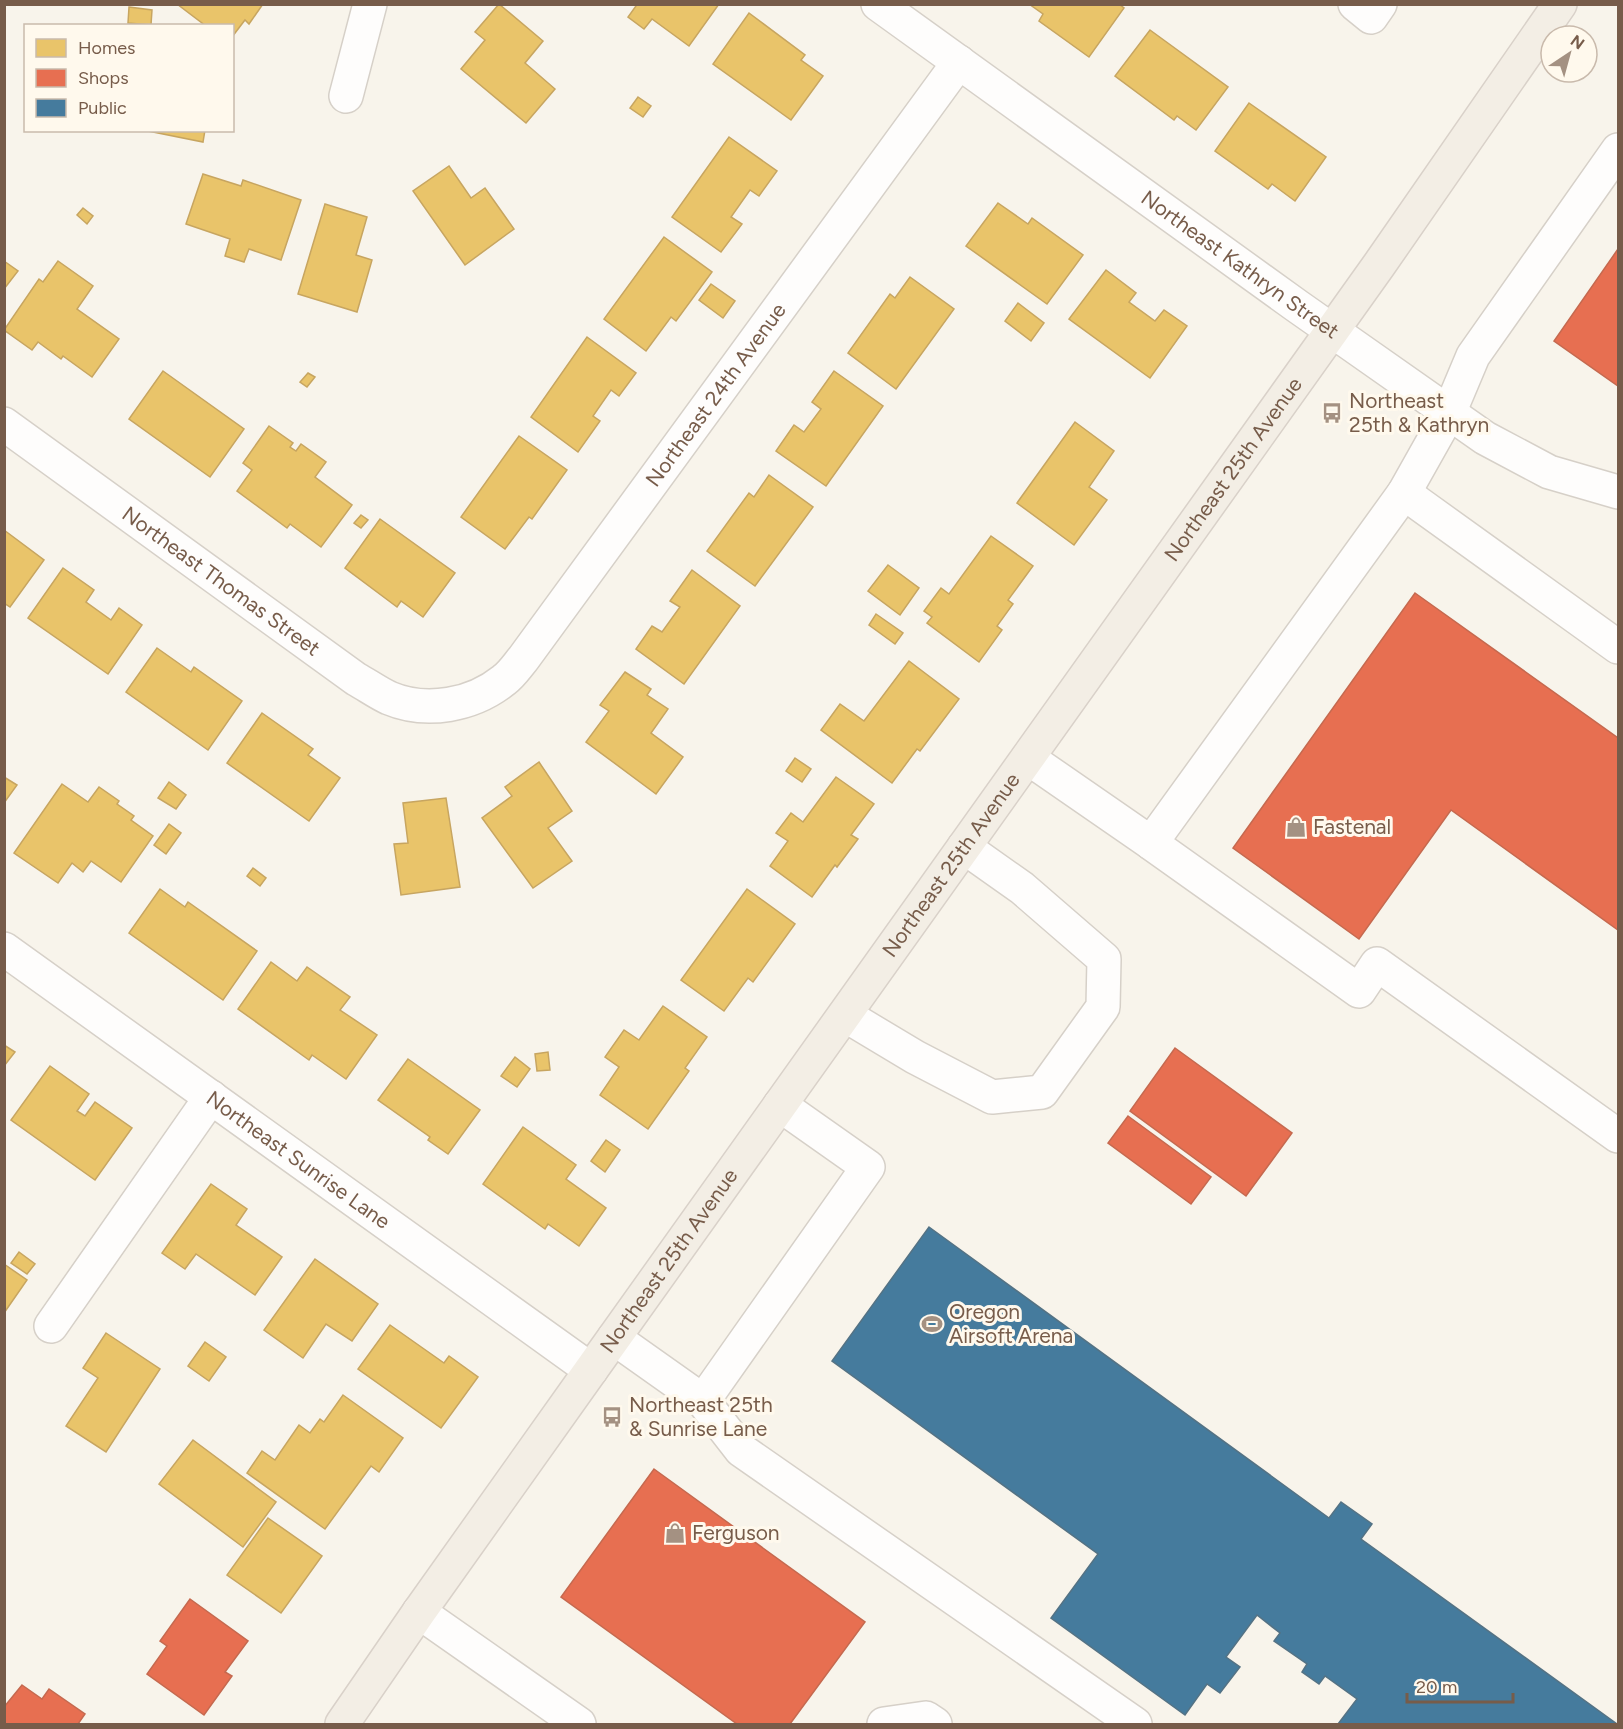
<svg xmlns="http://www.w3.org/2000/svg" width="1623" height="1729" font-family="Figtree,sans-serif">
<rect width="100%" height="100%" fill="#f8f4eb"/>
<g fill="#e9c46a" stroke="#c7a560" stroke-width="1.5">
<polygon points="177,4 263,4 249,24 245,20 232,37 232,26 206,26"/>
<polygon points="499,4 543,41 525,63 555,89 526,123 461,69 485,40 475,32"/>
<polygon points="633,4 719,4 689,46 652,19 644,29 628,17 636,6"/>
<polygon points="1029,4 1119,4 1124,8 1089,57 1039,21 1043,14"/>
<polygon points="129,7 152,10 151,25 128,23"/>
<polygon points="749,13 805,55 801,60 823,76 791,120 713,64"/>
<polygon points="1150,30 1228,87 1196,130 1177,116 1174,120 1115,76"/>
<polygon points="638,97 651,106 643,117 630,108"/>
<polygon points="1249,103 1326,157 1295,201 1272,184 1268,189 1215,151"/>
<polygon points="143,130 205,130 203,142"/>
<polygon points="729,137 777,171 759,196 750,190 731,217 742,224 721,252 672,217"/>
<polygon points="449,166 471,198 485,188 514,229 465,265 413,191"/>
<polygon points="203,174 241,186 243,180 301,200 281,260 249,249 244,262 225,256 230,239 186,224"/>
<polygon points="998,203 1028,224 1032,218 1083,255 1047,304 966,246"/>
<polygon points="325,204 367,217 356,255 372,260 357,312 298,294"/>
<polygon points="83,208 93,216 87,224 77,215"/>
<polygon points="664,237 712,272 676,321 671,317 646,351 604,319"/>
<polygon points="4,261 18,271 4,289"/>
<polygon points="58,261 93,286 77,309 119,339 92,377 63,356 61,359 38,342 32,350 4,330 39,279 43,282"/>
<polygon points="1106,270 1136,293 1129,302 1155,321 1164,310 1187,326 1150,378 1069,319"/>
<polygon points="910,277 954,309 896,389 848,353 890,294 895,298"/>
<polygon points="711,284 735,301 723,318 699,300"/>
<polygon points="1018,303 1044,323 1031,341 1005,321"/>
<polygon points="587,337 636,373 619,396 611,390 593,416 600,421 578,452 531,417"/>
<polygon points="163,371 244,429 210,477 129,419"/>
<polygon points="834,371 883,406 826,486 776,451 794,425 804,432 821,409 812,402"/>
<polygon points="308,373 315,377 307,387 300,382"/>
<polygon points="1075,422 1114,451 1089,487 1107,500 1074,545 1017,503"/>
<polygon points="269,426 293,443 290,447 296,451 301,444 326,462 315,477 352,505 321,547 290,524 287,528 237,491 252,470 243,463"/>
<polygon points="519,436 567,470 532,519 529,517 505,549 461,517"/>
<polygon points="769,475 813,507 755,586 707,551 749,493 754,497"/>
<polygon points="361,515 368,520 361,528 354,523"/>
<polygon points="380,519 455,573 423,617 401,601 397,607 345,568"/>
<polygon points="4,530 44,560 10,607 4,603"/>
<polygon points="991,536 1033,566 1008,600 1013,604 997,626 1002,630 979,662 927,623 932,617 924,611 941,588 949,594"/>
<polygon points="888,565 919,588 900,615 868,591"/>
<polygon points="63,568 94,590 86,602 111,620 119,608 142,625 108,674 28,618"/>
<polygon points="692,570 740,606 684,684 636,649 652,626 662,632 680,607 670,601"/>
<polygon points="876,614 903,633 895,644 869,625"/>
<polygon points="157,648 191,672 194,667 242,701 208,750 126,692"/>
<polygon points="909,661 959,699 920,751 917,749 892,783 821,730 840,704 864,721"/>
<polygon points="625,672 651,689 647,695 668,709 651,733 683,757 656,794 586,742 609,711 600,705"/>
<polygon points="262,713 313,749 308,755 340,778 309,821 227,763"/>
<polygon points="795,758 811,769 802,782 786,771"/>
<polygon points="539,762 572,811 548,828 572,861 533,888 482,818 512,796 505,787"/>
<polygon points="4,777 17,785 4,803"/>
<polygon points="836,777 874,804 851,835 858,839 837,867 835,865 812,897 770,866 788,841 776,833 791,813 803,822"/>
<polygon points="169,782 186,795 176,809 158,798"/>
<polygon points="62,784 88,802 99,787 119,801 117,804 134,816 131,820 153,836 121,882 91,861 83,872 72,863 58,883 14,853"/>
<polygon points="446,798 460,887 401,895 394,844 408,843 403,803"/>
<polygon points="169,824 181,833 166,854 154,845"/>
<polygon points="253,868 266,878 260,886 247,876"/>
<polygon points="160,889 185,907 188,902 257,951 223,1000 129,933"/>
<polygon points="747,889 795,924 753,982 748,978 724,1011 681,980"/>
<polygon points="271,962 297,981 307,967 350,997 340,1010 377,1035 346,1079 312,1055 309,1060 238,1009"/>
<polygon points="663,1006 707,1037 685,1068 689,1071 648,1129 600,1095 619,1067 605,1057 624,1030 639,1040"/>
<polygon points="4,1045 15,1052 4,1066"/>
<polygon points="548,1052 550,1070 537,1071 535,1054"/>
<polygon points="515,1057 530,1069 517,1087 501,1076"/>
<polygon points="408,1059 480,1110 448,1154 428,1140 430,1137 378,1100"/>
<polygon points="50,1066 89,1094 77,1111 85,1116 95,1102 132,1128 95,1180 11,1120"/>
<polygon points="523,1127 576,1165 566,1179 606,1208 579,1246 548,1224 545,1229 483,1184"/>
<polygon points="606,1140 620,1150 605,1172 591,1161"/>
<polygon points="211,1184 247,1209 236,1225 282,1257 255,1295 196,1254 185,1269 162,1253"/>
<polygon points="19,1252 35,1264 27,1274 11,1263"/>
<polygon points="315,1259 378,1304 352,1341 326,1324 303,1358 264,1330"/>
<polygon points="4,1264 27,1280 4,1313"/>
<polygon points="390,1325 444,1363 449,1356 478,1377 441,1428 358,1369"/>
<polygon points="106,1333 160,1369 106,1452 66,1426 98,1378 83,1368"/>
<polygon points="205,1342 226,1357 209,1381 188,1366"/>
<polygon points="343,1395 403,1438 379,1472 371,1466 325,1529 247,1473 262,1451 275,1460 299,1425 310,1433 320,1419 324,1422"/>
<polygon points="193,1440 276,1502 243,1547 159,1484"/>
<polygon points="268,1518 322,1556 281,1613 227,1575"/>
</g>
<g fill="#e76f51" stroke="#c5694f" stroke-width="1.5">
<polygon points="1618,249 1618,386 1554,341"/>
<polygon points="1415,593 1618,738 1618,930 1451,810 1359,939 1233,848"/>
<polygon points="1175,1048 1292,1133 1246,1196 1130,1111"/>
<polygon points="1128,1116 1211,1177 1191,1204 1108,1143"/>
<polygon points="654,1469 865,1622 790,1724 737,1724 561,1597"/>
<polygon points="190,1599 248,1641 225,1672 232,1676 204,1715 147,1674 167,1646 160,1641"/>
<polygon points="22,1685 42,1699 49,1689 85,1714 78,1724 4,1724 4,1707"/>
</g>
<polygon fill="#457b9d" stroke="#547284" stroke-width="1.5" points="929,1227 1329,1518 1341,1502 1372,1524 1361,1539 1617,1724 1338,1724 1357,1699 1325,1676 1319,1684 1302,1672 1307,1664 1274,1641 1280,1633 1257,1615 1226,1657 1240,1667 1220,1693 1207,1684 1185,1715 1051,1618 1098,1554 832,1361"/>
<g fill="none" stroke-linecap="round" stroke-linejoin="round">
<g stroke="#d6d0c8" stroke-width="36">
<g id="minor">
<path id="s1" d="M878,4l419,302 188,132 64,34 69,20"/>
<polyline points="1355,4 1371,17 1380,4"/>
<polyline points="346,96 370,4"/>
<path id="s2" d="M4,424l352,255c11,6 22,14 33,19 38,16 84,7 115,-18 8,-6 13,-14 19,-21l436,-597"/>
<polyline points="1404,493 1618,647"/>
<polyline points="1028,758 1151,843 1404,493 1449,413 1473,356 1618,150"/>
<polyline points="1151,843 1359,991 1377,964 1618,1136"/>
<path id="s3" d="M4,949l587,421"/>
<polyline points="845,1015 915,1057 992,1097 1042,1092 1103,1007 1104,959 1022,888 964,847"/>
<polyline points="51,1326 211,1097"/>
<polyline points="614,1338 703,1401 868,1167 780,1105"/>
<polyline points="703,1401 741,1450 1135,1724"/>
<polyline points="419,1612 579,1724"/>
<polyline points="884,1724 926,1718 935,1724"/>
</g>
</g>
<g stroke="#d9d1c9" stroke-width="36">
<g id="major">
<path id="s4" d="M342,1724l77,-112 172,-242 788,-1105 181,-261"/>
</g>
</g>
<use href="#minor" stroke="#fefdfc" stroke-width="33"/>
<use href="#major" stroke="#f3eee5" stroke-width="33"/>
</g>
<defs>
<g id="bus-bare" transform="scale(1.62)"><path d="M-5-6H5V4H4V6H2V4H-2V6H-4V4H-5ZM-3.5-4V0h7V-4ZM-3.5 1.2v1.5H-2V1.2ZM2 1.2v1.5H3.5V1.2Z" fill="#a49182" stroke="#fff9ed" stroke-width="2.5" paint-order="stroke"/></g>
<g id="shop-bare" transform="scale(1.62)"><path d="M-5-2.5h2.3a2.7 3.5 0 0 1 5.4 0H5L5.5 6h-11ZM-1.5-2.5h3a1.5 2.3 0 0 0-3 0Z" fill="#a49182" stroke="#fff9ed" stroke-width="2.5" paint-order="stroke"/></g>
<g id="stadium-bare" transform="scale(1.62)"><path d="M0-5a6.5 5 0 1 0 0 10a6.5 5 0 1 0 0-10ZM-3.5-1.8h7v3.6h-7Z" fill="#a49182" stroke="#fff9ed" stroke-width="2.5" paint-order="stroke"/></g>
</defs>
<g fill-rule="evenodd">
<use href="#bus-bare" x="1332" y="413"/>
<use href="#shop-bare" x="1296" y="827"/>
<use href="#stadium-bare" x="932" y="1324"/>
<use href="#bus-bare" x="612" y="1417"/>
<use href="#shop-bare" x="675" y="1533"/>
</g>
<g text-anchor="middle" stroke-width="6" stroke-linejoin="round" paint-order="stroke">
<g font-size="21" fill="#775c4a" stroke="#fff9ed">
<text dy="7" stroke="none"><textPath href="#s1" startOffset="446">Northeast Kathryn Street</textPath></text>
<text dy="7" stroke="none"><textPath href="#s2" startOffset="950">Northeast 24th Avenue</textPath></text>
<text dy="7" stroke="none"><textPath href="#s4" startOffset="1539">Northeast 25th Avenue</textPath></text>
<text dy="7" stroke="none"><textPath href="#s2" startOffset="268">Northeast Thomas Street</textPath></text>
<text dy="7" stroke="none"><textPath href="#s4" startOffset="1053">Northeast 25th Avenue</textPath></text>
<text dy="7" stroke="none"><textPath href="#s3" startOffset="362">Northeast Sunrise Lane</textPath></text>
<text dy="7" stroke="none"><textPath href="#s4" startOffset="567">Northeast 25th Avenue</textPath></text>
</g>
<g font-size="21" fill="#775c4a" stroke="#fff9ed" text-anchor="start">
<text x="1349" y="408">Northeast<tspan x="1349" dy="24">25th &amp; Kathryn</tspan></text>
<text x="1313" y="834">Fastenal</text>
<text x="949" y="1319">Oregon<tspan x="949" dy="24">Airsoft Arena</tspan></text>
<text x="629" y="1412">Northeast 25th<tspan x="629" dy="24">&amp; Sunrise Lane</tspan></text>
<text x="692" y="1540">Ferguson</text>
</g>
</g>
<rect width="1623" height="1729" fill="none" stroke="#775c4a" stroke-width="12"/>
<rect x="24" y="24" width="210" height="108" fill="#fff9ed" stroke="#c9baac" stroke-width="1.5"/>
<rect x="36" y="39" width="30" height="18" fill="#e9c46a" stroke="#c9baac" stroke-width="1.5"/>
<text x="78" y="54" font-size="18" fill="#775c4a">Homes</text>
<rect x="36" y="69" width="30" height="18" fill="#e76f51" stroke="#c9baac" stroke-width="1.5"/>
<text x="78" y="84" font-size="18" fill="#775c4a">Shops</text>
<rect x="36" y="99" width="30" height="18" fill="#457b9d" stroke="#c9baac" stroke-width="1.5"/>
<text x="78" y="114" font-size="18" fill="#775c4a">Public</text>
<g transform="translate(1569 54) rotate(36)"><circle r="28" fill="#fff9ed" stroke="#c9baac" stroke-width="1.5"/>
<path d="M0-4.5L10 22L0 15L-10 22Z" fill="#a49182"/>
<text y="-9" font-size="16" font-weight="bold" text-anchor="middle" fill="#775c4a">N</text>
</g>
<path d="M1407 1693v9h106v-9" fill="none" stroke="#775c4a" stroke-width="3"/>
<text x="1416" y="1693" font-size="18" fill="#775c4a" stroke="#fff9ed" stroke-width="4.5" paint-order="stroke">20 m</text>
</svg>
